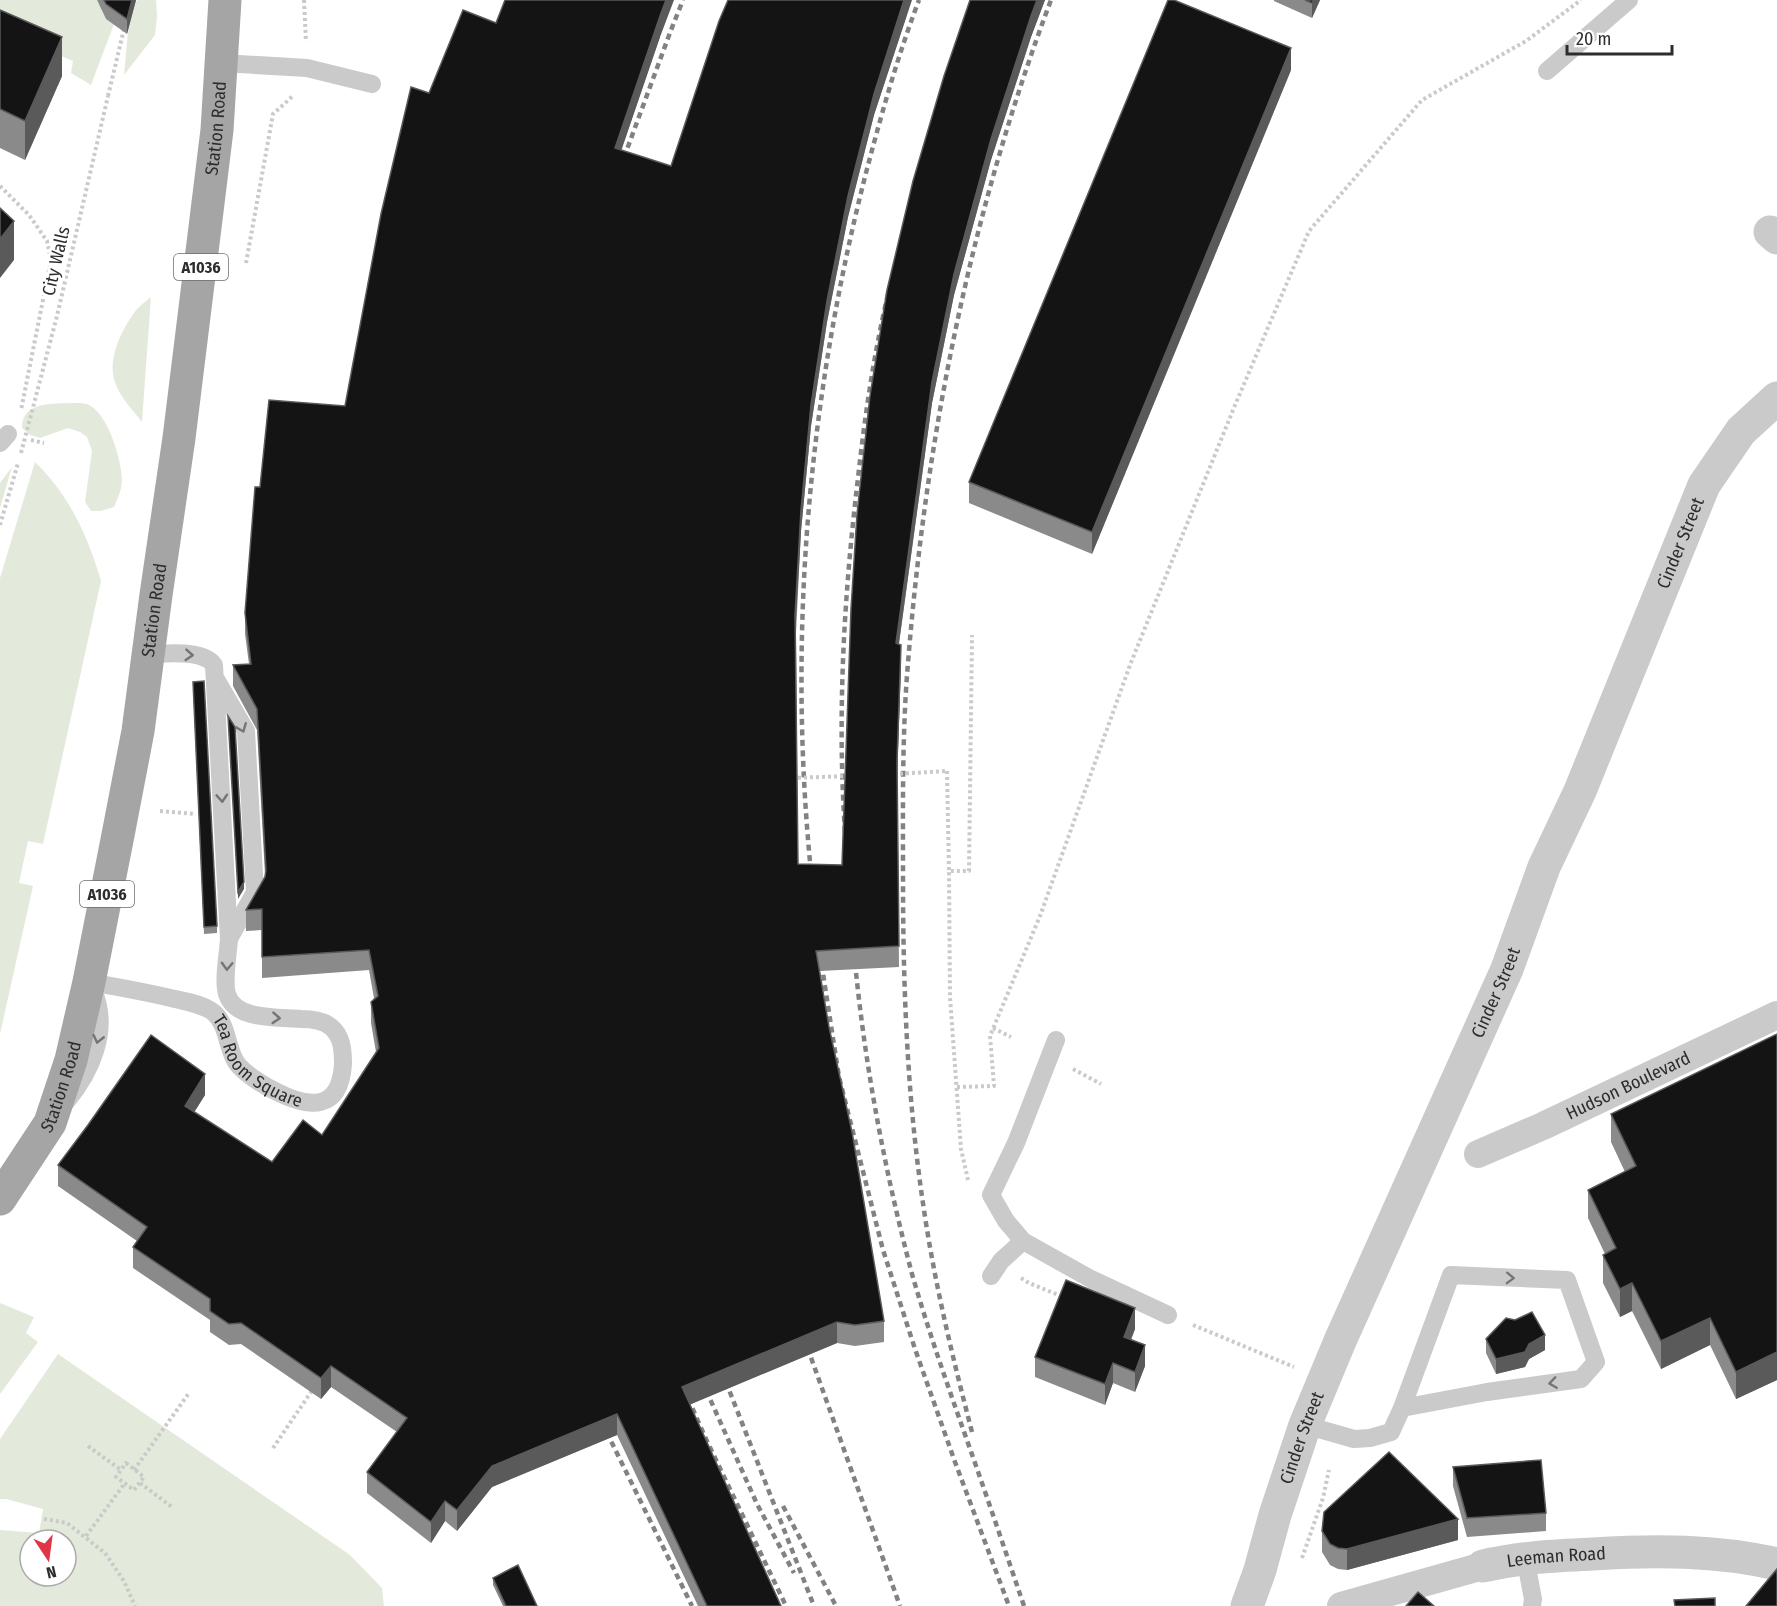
<svg xmlns="http://www.w3.org/2000/svg" width="1777" height="1606" font-family="'Fira Sans Condensed',sans-serif">
<rect width="100%" height="100%" fill="#fff"/>
<g fill="#e4eadb" fill-rule="evenodd">
<polygon points="0,0 97,0 106,19 114,24 91,85 71,73 73,61 54,53 0,11"/>
<polygon points="138,0 156,0 157,17 155,35 124,75 128,32 135,2"/>
<path d="M151,297l-9,125c-10,-13 -24,-27 -28,-43 -6,-23 9,-52 23,-70 4,-4 9,-8 14,-12z"/>
<path d="M73,403c4,0 11,0 14,1 21,8 34,55 35,75 0,10 -4,19 -8,28l-13,4h-10l-6,-9 7,-51 -5,-14 -7,-5 -12,-4 -28,10 -10,-3 -8,-7c0,-27 31,-24 51,-25z"/>
<path d="M35,462c34,33 53,74 66,119l-58,263 -15,-3 -9,42 14,3 -33,148v-456z"/>
<polygon points="12,467 0,508 0,483"/>
<polygon points="0,1303 34,1317 26,1333 38,1342 0,1394"/>
<path d="M58,1354l292,201 32,33 2,18h-384v-76l39,3 4,-24 -37,-10h-6v-60zM30,1540h36v36h-36z"/>
</g>
<g fill="none" stroke-linecap="round" stroke-linejoin="round">
<g stroke="#cacaca" stroke-width="4" stroke-dasharray="3 3" stroke-linecap="butt">
<polyline points="304,0 306,42"/>
<polyline points="108,96 124,29"/>
<polyline points="0,186 29,215 47,241 51,260 21,410"/>
<polyline points="246,263 273,114 294,95"/>
<polyline points="31,440 44,443"/>
<polyline points="0,525 18,463"/>
<polyline points="947,771 949,871"/>
<polyline points="160,811 196,814"/>
<polyline points="993,1028 1011,1037"/>
<polyline points="1073,1069 1101,1084"/>
<polyline points="957,1087 994,1086 990,1036 1040,916 1130,665 1233,410 1309,231 1422,100 1526,41 1581,0"/>
<polyline points="968,1180 961,1149 950,997 949,871 969,871 972,635"/>
<polyline points="1021,1278 1029,1283 1061,1296"/>
<polyline points="1193,1325 1294,1367"/>
<polyline points="88,1446 121,1470"/>
<polyline points="273,1448 311,1392"/>
<polygon points="126,1463 144,1477 134,1490 116,1477"/>
<polyline points="134,1470 189,1393"/>
<polyline points="140,1483 172,1507"/>
<polyline points="44,1519 67,1523 105,1553 124,1581 135,1606"/>
<polyline points="86,1536 125,1483"/>
<polyline points="1302,1558 1323,1498 1329,1470"/>
</g>
<g stroke="#cacaca" stroke-width="18">
<polyline points="222,63 307,68 372,84"/>
<polyline points="1547,71 1629,0"/>
<polyline points="0,443 8,434"/>
<polyline points="217,681 246,731 255,892 229,939"/>
<path id="s1" d="M89,982c29,5 57,10 86,17 13,3 27,5 38,13 16,13 13,38 25,53 11,12 23,19 37,26 35,18 65,20 68,-27 0,-14 -1,-28 -12,-37 -8,-7 -21,-8 -30,-8 -22,-2 -66,2 -74,-25 -4,-14 1,-39 2,-55l-15,-274c-11,-16 -48,-11 -66,-11"/>
<polyline points="1056,1040 1016,1143 991,1195 1006,1221 1023,1241 1091,1279 1168,1315"/>
<path d="M66,1102c26,-31 44,-73 27,-112"/>
<polyline points="991,1276 1001,1261 1023,1241"/>
<polyline points="1305,1425 1354,1439 1370,1438 1391,1432 1402,1408 1451,1275 1567,1280 1596,1362 1581,1379 1487,1392 1402,1408"/>
<polyline points="1525,1557 1533,1599 1532,1606"/>
</g>
<g stroke="#cacaca" stroke-width="28">
<path id="s2" d="M1478,1154l65,-28 234,-111"/>
<polyline points="1341,1606 1483,1566"/>
</g>
<g stroke="#cacaca" stroke-width="33">
<polyline points="1770,232 1777,238"/>
<path id="s3" d="M1483,1566c38,-9 72,-10 110,-12 62,-4 123,-4 184,10"/>
</g>
<path stroke="#cacaca" stroke-width="33" id="s4" d="M1247,1606l13,-36 15,-55 30,-90 35,-84 167,-372 37,-102 36,-76 124,-306 37,-54 36,-33"/>
<path stroke="#a5a5a5" stroke-width="33" id="s5" d="M0,1199l50,-76 21,-63 18,-78 29,-147 20,-104 18,-136 23,-157 38,-308 8,-130"/>
<g stroke="#828282" stroke-width="4.5" stroke-dasharray="6 4.5" stroke-linecap="butt">
<polyline points="622,168 626,152 671,30 683,0"/>
<path d="M845,832c-8,-118 -1,-237 13,-354 7,-63 16,-126 31,-188"/>
<path d="M812,882c-25,-238 -5,-481 55,-713 15,-57 31,-114 52,-169"/>
<path d="M854,952c10,109 30,216 58,322 15,52 33,104 51,155 21,59 41,118 61,177"/>
<polyline points="820,954 839,1077 883,1250 915,1349 955,1462 1009,1606"/>
<polyline points="804,1338 900,1606"/>
<polyline points="722,1372 814,1606"/>
<polyline points="702,1381 757,1504 794,1573"/>
<polyline points="684,1389 705,1437 786,1606"/>
<polyline points="604,1422 611,1441 692,1606"/>
<path d="M972,1432c-19,-73 -37,-147 -48,-222 -17,-111 -21,-223 -21,-335 0,-71 -1,-142 5,-212 18,-226 63,-451 143,-663"/>
<polyline points="783,1506 836,1606"/>
</g>
<g stroke="#cacaca" stroke-width="4" stroke-dasharray="3 3" stroke-linecap="butt">
<polyline points="21,453 57,316 108,96"/>
<polyline points="894,774 947,771"/>
<polyline points="792,778 848,776"/>
</g>
</g>
<g fill="#8a8a8a">
<polygon points="97,0 136,0 127,34 106,19"/>
<polygon points="970,0 1045,0 1031,37 991,160 954,295 932,403 899,644 901,665 897,778 899,967 820,971 829,1027 884,1321 884,1342 855,1346 837,1343 690,1404 781,1606 698,1606 617,1435 492,1487 457,1531 445,1521 431,1543 367,1493 367,1472 397,1432 331,1387 321,1399 241,1344 229,1345 210,1332 210,1320 133,1268 133,1247 137,1241 58,1186 58,1165 205,1095 194,1112 272,1162 322,1135 376,1052 371,1023 371,1002 374,998 369,970 262,978 262,930 246,931 246,910 265,875 257,730 233,686 233,665 249,664 245,634 245,613 260,487 345,406 429,93 496,23 660,37 621,150 671,166 907,14 874,115 848,217 827,322 811,426 801,531 796,633 798,864 842,865"/>
<polygon points="1274,0 1320,0 1312,18 1274,1"/>
<polygon points="0,10 62,76 25,160 0,148"/>
<polygon points="1291,70 1092,554 969,503 969,482"/>
<polygon points="193,689 217,926 217,933 204,934"/>
<polygon points="1777,1034 1777,1380 1736,1399 1710,1345 1661,1369 1632,1311 1620,1317 1603,1283 1603,1255 1605,1254 1588,1218 1588,1190 1625,1172 1611,1142 1611,1114"/>
<polygon points="1135,1329 1131,1340 1145,1366 1135,1392 1113,1383 1105,1405 1035,1377 1035,1357"/>
<polygon points="1486,1339 1545,1350 1529,1359 1525,1367 1496,1374 1486,1353"/>
<polygon points="1453,1467 1546,1513 1546,1531 1467,1537 1453,1486"/>
<polygon points="1322,1531 1458,1540 1347,1570 1338,1569 1330,1565 1322,1552"/>
<polygon points="493,1578 537,1606 503,1606 493,1585"/>
</g>
<g fill="#5a5a5a">
<polygon points="132,0 136,0 127,34 127,19"/>
<polygon points="666,0 674,0 660,37 615,169 615,148 660,16"/>
<polygon points="904,0 912,0 874,115 848,217 827,322 811,426 801,531 795,636 795,615 801,510 811,405 827,301 848,196 874,94"/>
<polygon points="1037,0 1045,0 1031,37 991,160 954,295 932,403 896,664 896,643 932,382 954,274 991,139 1031,16"/>
<polygon points="1314,0 1320,0 1312,18 1312,3"/>
<polygon points="62,37 62,76 25,160 25,121"/>
<polygon points="1291,48 1291,70 1092,554 1092,532"/>
<polygon points="14,221 14,260 0,278 0,239"/>
<polygon points="901,645 901,665 897,782 897,761"/>
<polygon points="244,882 244,889 238,899 238,892"/>
<polygon points="205,1074 205,1095 185,1127 185,1106"/>
<polygon points="1632,1283 1632,1311 1620,1317 1620,1289"/>
<polygon points="1135,1308 1135,1329 1124,1357 1124,1337"/>
<polygon points="1710,1318 1710,1345 1661,1369 1661,1341"/>
<polygon points="837,1322 837,1343 682,1408 682,1387"/>
<polygon points="1545,1335 1545,1350 1529,1359 1525,1367 1496,1374 1496,1359 1529,1344"/>
<polygon points="1145,1345 1145,1366 1135,1392 1135,1372"/>
<polygon points="1777,1352 1777,1380 1736,1399 1736,1372"/>
<polygon points="1113,1363 1113,1383 1105,1405 1105,1384"/>
<polygon points="331,1366 331,1387 321,1399 321,1378"/>
<polygon points="617,1414 617,1435 492,1487 457,1531 457,1510 492,1466"/>
<polygon points="445,1501 445,1521 431,1543 431,1522"/>
<polygon points="1458,1519 1458,1540 1347,1570 1347,1549"/>
</g>
<g fill="#141414" stroke="#5a5a5a" stroke-width="1.5">
<polygon points="104,0 132,0 127,19 106,4"/>
<polygon points="505,0 666,0 660,16 615,148 671,166 719,21 728,0 904,0 874,94 848,196 827,301 811,405 801,510 795,615 798,864 842,865 851,609 857,514 870,396 887,290 913,181 944,76 970,0 1037,0 1031,16 991,139 954,274 932,382 896,643 901,645 897,761 899,946 816,951 829,1027 852,1132 884,1321 855,1325 837,1322 682,1387 781,1606 707,1606 617,1414 492,1466 457,1510 445,1501 431,1522 367,1472 407,1418 331,1366 321,1378 241,1323 229,1324 210,1311 210,1299 133,1247 147,1227 58,1165 88,1125 151,1035 205,1074 185,1106 272,1162 303,1120 322,1135 379,1048 371,1002 378,996 369,950 262,957 262,909 246,910 265,877 266,870 257,709 233,665 251,664 245,613 255,487 260,487 269,400 345,406 381,214 411,87 429,93 463,10 496,23"/>
<polygon points="1168,0 1174,0 1291,48 1092,532 969,482"/>
<polygon points="1305,0 1314,0 1312,3"/>
<polygon points="0,10 62,37 25,121 0,109"/>
<polygon points="0,208 14,221 0,239"/>
<polygon points="204,681 217,926 204,927 193,682"/>
<polygon points="228,716 235,727 244,882 238,892"/>
<polygon points="1777,1034 1777,1352 1736,1372 1710,1318 1661,1341 1632,1283 1620,1289 1603,1255 1616,1248 1588,1190 1636,1166 1611,1114"/>
<polygon points="1066,1280 1135,1308 1124,1337 1145,1345 1135,1372 1113,1363 1105,1384 1035,1357"/>
<polygon points="1532,1312 1545,1335 1529,1344 1525,1352 1496,1359 1486,1339 1506,1318 1515,1320"/>
<polygon points="1389,1452 1458,1519 1347,1549 1338,1548 1330,1544 1322,1531 1324,1512"/>
<polygon points="1541,1460 1546,1513 1467,1518 1453,1467"/>
<polygon points="518,1565 537,1606 506,1606 493,1578"/>
<polygon points="1777,1569 1777,1606 1746,1606"/>
<polygon points="1418,1592 1434,1606 1406,1606"/>
<polygon points="1715,1598 1715,1606 1675,1606 1674,1600"/>
</g>
<defs><path id="oneway-chevron" d="M-2-3.5L2.5 0L-2 3.5" fill="none" stroke-width="1.6" stroke-linecap="round" stroke-linejoin="round" transform="scale(1.5)"/></defs>
<g stroke="#747474">
<use href="#oneway-chevron" transform="translate(189 655) rotate(4)"/>
<use href="#oneway-chevron" transform="translate(242 728) rotate(68)"/>
<use href="#oneway-chevron" transform="translate(222 798) rotate(86)"/>
<use href="#oneway-chevron" transform="translate(227 966) rotate(92)"/>
<use href="#oneway-chevron" transform="translate(276 1018) rotate(4)"/>
<use href="#oneway-chevron" transform="translate(98 1039) rotate(103)"/>
<use href="#oneway-chevron" transform="translate(1510 1278) rotate(2)"/>
<use href="#oneway-chevron" transform="translate(1553 1383) rotate(172)"/>
</g>
<g text-anchor="middle" stroke-width="6" stroke-linejoin="round" paint-order="stroke">
<g fill="#fff" stroke="#6c6c6c" stroke-width="1.5">
<rect x="174" y="254" width="54" height="26" rx="4.5"/>
<rect x="80" y="881" width="54" height="26" rx="4.5"/>
</g>
<g font-size="16" font-weight="bold" fill="#2d2d2d">
<text x="201" y="273">A1036</text>
<text x="107" y="900">A1036</text>
</g>
<g font-size="18" fill="#2d2d2d" stroke="#fff">
<text dy="6" stroke="none"><textPath href="#s5" startOffset="1101">Station Road</textPath></text>
<text transform="translate(56 261) rotate(-77)" y="6">City Walls</text>
<text dy="6" stroke="none"><textPath href="#s4" startOffset="1149">Cinder Street</textPath></text>
<text dy="6" stroke="none"><textPath href="#s5" startOffset="615">Station Road</textPath></text>
<text dy="6" stroke="none"><textPath href="#s4" startOffset="663">Cinder Street</textPath></text>
<text dy="6" stroke="none"><textPath href="#s1" startOffset="198">Tea Room Square</textPath></text>
<text dy="6" stroke="none"><textPath href="#s5" startOffset="129">Station Road</textPath></text>
<text dy="6" stroke="none"><textPath href="#s2" startOffset="165">Hudson Boulevard</textPath></text>
<text dy="6" stroke="none"><textPath href="#s4" startOffset="177">Cinder Street</textPath></text>
<text dy="6" stroke="none"><textPath href="#s3" startOffset="74">Leeman Road</textPath></text>
</g>
</g>
<g transform="translate(48 1558) rotate(167)"><circle r="28" fill="#ffffff" stroke="#ababab" stroke-width="1.5"/>
<path d="M0-4.5L10 22L0 15L-10 22Z" fill="#df3544"/>
<text y="-9" font-size="16" font-weight="bold" text-anchor="middle" fill="#2d2d2d">N</text>
</g>
<path d="M1567 45v9h105v-9" fill="none" stroke="#2d2d2d" stroke-width="3"/>
<text x="1576" y="45" font-size="18" fill="#2d2d2d" stroke="#ffffff" stroke-width="4.5" paint-order="stroke">20 m</text>
</svg>
